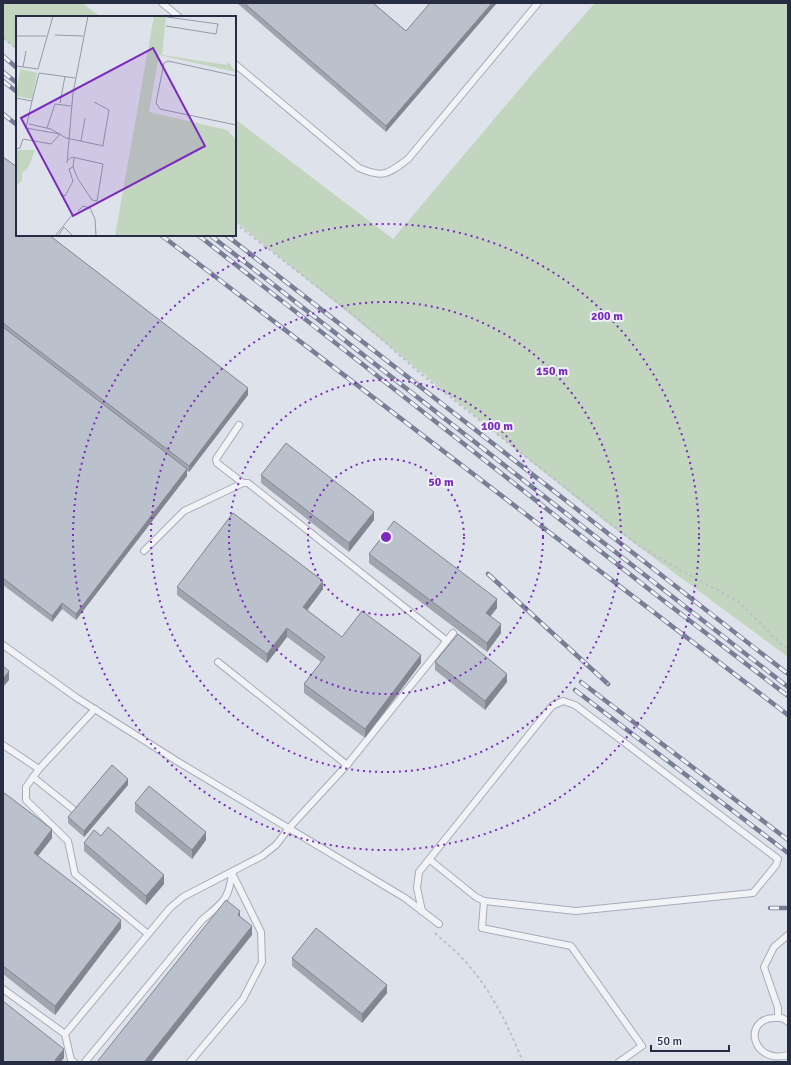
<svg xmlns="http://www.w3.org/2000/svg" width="791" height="1065" font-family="Signika,sans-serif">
<rect width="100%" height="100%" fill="#dee2ea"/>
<g fill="#c2d5be">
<polygon points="3,3 82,3 101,17 17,17 17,49 3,38"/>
<polygon points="595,3 788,3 788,657 607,523 235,221 235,119 393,239 533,73"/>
</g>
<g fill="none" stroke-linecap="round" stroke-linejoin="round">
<g stroke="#a7acb8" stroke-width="8">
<g id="service">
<polyline points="162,3 179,17"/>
<path d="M235,64l124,104c24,10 28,7 49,-9l130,-156"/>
<polyline points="239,425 216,459 217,463 243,483"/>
<polyline points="144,551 184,511 243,483 248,483 447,641"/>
<polyline points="3,645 77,698 180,763 405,898 439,924"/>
<polyline points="218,662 347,765"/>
<polyline points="95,709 39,769 26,787 26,800 68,841 75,874 148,934"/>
<polyline points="3,745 39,769"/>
<polyline points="33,777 74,810"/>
<polyline points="484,901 482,928 571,946 642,1046 619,1062"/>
<polyline points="422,911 417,888 419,872 552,706 563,701 575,705 778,859 776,865 753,893 576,911 484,901 476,897 430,860"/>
<polyline points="3,989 65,1034 71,1060 74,1062"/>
<polyline points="778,1018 778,1008 764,967 774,947 788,935"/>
<path d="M788,1022c-4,-4 -9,-5 -14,-4 -32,1 -22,47 14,37"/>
<polyline points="65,1034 170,908 183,897 262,856 276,845 289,828 347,765 453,633"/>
<path d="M85,1062l117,-142c20,-17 27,-20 30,-47"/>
<polyline points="190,1062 243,999 262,962 261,932 232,873"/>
</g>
</g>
<g stroke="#bdc0c8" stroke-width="2" stroke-dasharray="3 3" stroke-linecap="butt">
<polyline points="3,38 17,49"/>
<polyline points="235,223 355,316 421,374 638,545 678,569 738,601 781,644 788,648"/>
<path d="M435,933c8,8 18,15 25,23 29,29 48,69 63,106"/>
</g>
<use href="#service" stroke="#f2f3f7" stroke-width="6"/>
<g stroke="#767f95" stroke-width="4.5">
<g id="rail">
<polyline points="3,56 17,68"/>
<polyline points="3,72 17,83"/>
<polyline points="3,81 17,92"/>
<polyline points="3,114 17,125"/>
<polyline points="161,235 788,715"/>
<polyline points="198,235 655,594 788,696"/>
<polyline points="210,235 788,687"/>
<polyline points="226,235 788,674"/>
<polyline points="488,574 608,684"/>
<polyline points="581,682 788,840"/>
<polyline points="575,690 788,853"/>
<polyline points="770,908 788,908"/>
</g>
</g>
<use href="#rail" stroke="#eef1f7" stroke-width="3" stroke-dasharray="9" stroke-linecap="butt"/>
</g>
<g fill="#a1a5b0">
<polygon points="237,3 373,3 406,31 386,132"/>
<polygon points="3,157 17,235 248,395 189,472 187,471 187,476 76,620 62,609 52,622 3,585"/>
<polygon points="261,475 374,520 349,552 261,483"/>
<polygon points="369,554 497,608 490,616 501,633 487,652 369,563"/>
<polygon points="177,587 323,589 307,610 342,637 421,663 365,738 304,693 304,684 321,662 287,637 267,663 177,595"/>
<polygon points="435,662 507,682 485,710 435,670"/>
<polygon points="128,785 84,837 68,823 68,817"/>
<polygon points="3,792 52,838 38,856 121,928 55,1015 3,974"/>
<polygon points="135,803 206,840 192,859 135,812"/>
<polygon points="101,836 164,884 146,905 84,851 84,843"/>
<polygon points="292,958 387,993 362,1023 292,966"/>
</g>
<g fill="#838690">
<polygon points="492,3 497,3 386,132 386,126"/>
<polygon points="248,388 248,395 189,472 189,466"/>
<polygon points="187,469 187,476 76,620 76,614"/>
<polygon points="374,512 374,520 349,552 349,543"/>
<polygon points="323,581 323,589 303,616 303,607"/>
<polygon points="497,599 497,608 486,622 486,613"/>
<polygon points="62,603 62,609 52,622 52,616"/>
<polygon points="501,624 501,633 487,652 487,643"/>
<polygon points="287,628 287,637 267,663 267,654"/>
<polygon points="421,655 421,663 365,738 365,729"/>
<polygon points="9,671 9,680 3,687 3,679"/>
<polygon points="507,674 507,682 485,710 485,701"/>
<polygon points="128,779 128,785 84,837 84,831"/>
<polygon points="52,829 52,838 34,861 34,853"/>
<polygon points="206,832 206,840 192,859 192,850"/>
<polygon points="164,875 164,884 146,905 146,896"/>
<polygon points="240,911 240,920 238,915"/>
<polygon points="121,920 121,928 55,1015 55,1006"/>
<polygon points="252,926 252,935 151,1062 144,1062"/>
<polygon points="387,985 387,993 362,1023 362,1014"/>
<polygon points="64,1049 64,1058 61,1062 55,1062 55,1060"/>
</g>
<g fill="#bbc0cd" stroke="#838690">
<polygon points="244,3 373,3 406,31 430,3 492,3 386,126"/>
<polygon points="3,157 17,167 17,235 49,235 248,388 189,466 3,323"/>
<polygon points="3,327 187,469 76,614 62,603 52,616 3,578"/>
<polygon points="286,443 374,512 349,543 261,475"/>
<polygon points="233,513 323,581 303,607 342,637 362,611 421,655 365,729 304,684 325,657 287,628 267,654 177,587"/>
<polygon points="394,521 497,599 486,613 501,624 487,643 369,554"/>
<polygon points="458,634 507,674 485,701 435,662"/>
<polygon points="3,666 9,671 3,679"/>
<polygon points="112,765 128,779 84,831 68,817"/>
<polygon points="149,786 206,832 192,850 135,803"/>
<polygon points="3,792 52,829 34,853 121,920 55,1006 3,966"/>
<polygon points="108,827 164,875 146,896 84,843 94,830 101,836"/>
<polygon points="226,900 240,911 238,915 252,926 144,1062 97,1062"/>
<polygon points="316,928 387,985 362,1014 292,958"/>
<polygon points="3,1001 64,1049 55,1060 58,1062 3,1062"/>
<polygon points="149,1060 152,1062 147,1062"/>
</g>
<g fill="none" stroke="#7b2cbf" stroke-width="2" stroke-dasharray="2 4">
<circle cx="386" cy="537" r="78"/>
<circle cx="386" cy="537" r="157"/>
<circle cx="386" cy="537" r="235"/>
<circle cx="386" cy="537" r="313"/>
</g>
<g transform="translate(16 16)">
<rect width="220" height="220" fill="#dee2ea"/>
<path d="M138,0h12l-4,39 65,10 1,-3 8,10 -77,-17 -10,57 78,18 9,10v96h-121zM4,53l17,4 -5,26 -16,-3zM5,134h14l-6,16 -7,7v8l-6,4v-34z" fill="#c2d5be"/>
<path fill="none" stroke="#949aa7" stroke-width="1" d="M150,10l50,8 2,-10 -51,-7M39,19l28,1M0,20h30M0,50l22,3 15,-53M7,51l3,-16M220,60l-68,-15 -4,2 -8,40 4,6 76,16M0,82l16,3 -6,27 34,6M16,85l7,-28 36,5M78,86l15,8 -6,35M44,87l5,-27M13,108l22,5 15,9 38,8M31,112l8,-24 16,2M65,125l4,-23M0,133l4,-1 3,-9 28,5 9,-10M52,144l4,-3 31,7 -6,37 -5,-1 -14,-21 -5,-12 1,-9M51,147l6,-70 15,-77M44,178l5,2 8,-15 -4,-12 4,-2M62,195l5,-5 7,2 5,11 1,17M39,220l18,-22M42,220l6,-9 9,9"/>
<path fill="#7b2cbf" fill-opacity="0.15" stroke="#7b2cbf" stroke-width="2" d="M137,32l52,98 -132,70 -52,-98z"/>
<rect width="220" height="220" fill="none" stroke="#262d42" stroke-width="2"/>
</g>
<circle cx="386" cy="537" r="6" fill="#7b2cbf" stroke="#eef1f7" stroke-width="2"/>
<g font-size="12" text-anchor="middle" font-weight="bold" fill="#7b2cbf" stroke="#eef1f7" stroke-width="4" stroke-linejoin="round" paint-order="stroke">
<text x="607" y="320">200 m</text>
<text x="552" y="375">150 m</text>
<text x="497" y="430">100 m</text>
<text x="441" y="486">50 m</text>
</g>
<rect width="791" height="1065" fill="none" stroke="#262d42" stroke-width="8"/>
<path d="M651 1045v6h78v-6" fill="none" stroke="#262d42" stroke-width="2"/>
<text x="657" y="1045" font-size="12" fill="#262d42" stroke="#eef1f7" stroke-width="3" paint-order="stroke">50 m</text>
</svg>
